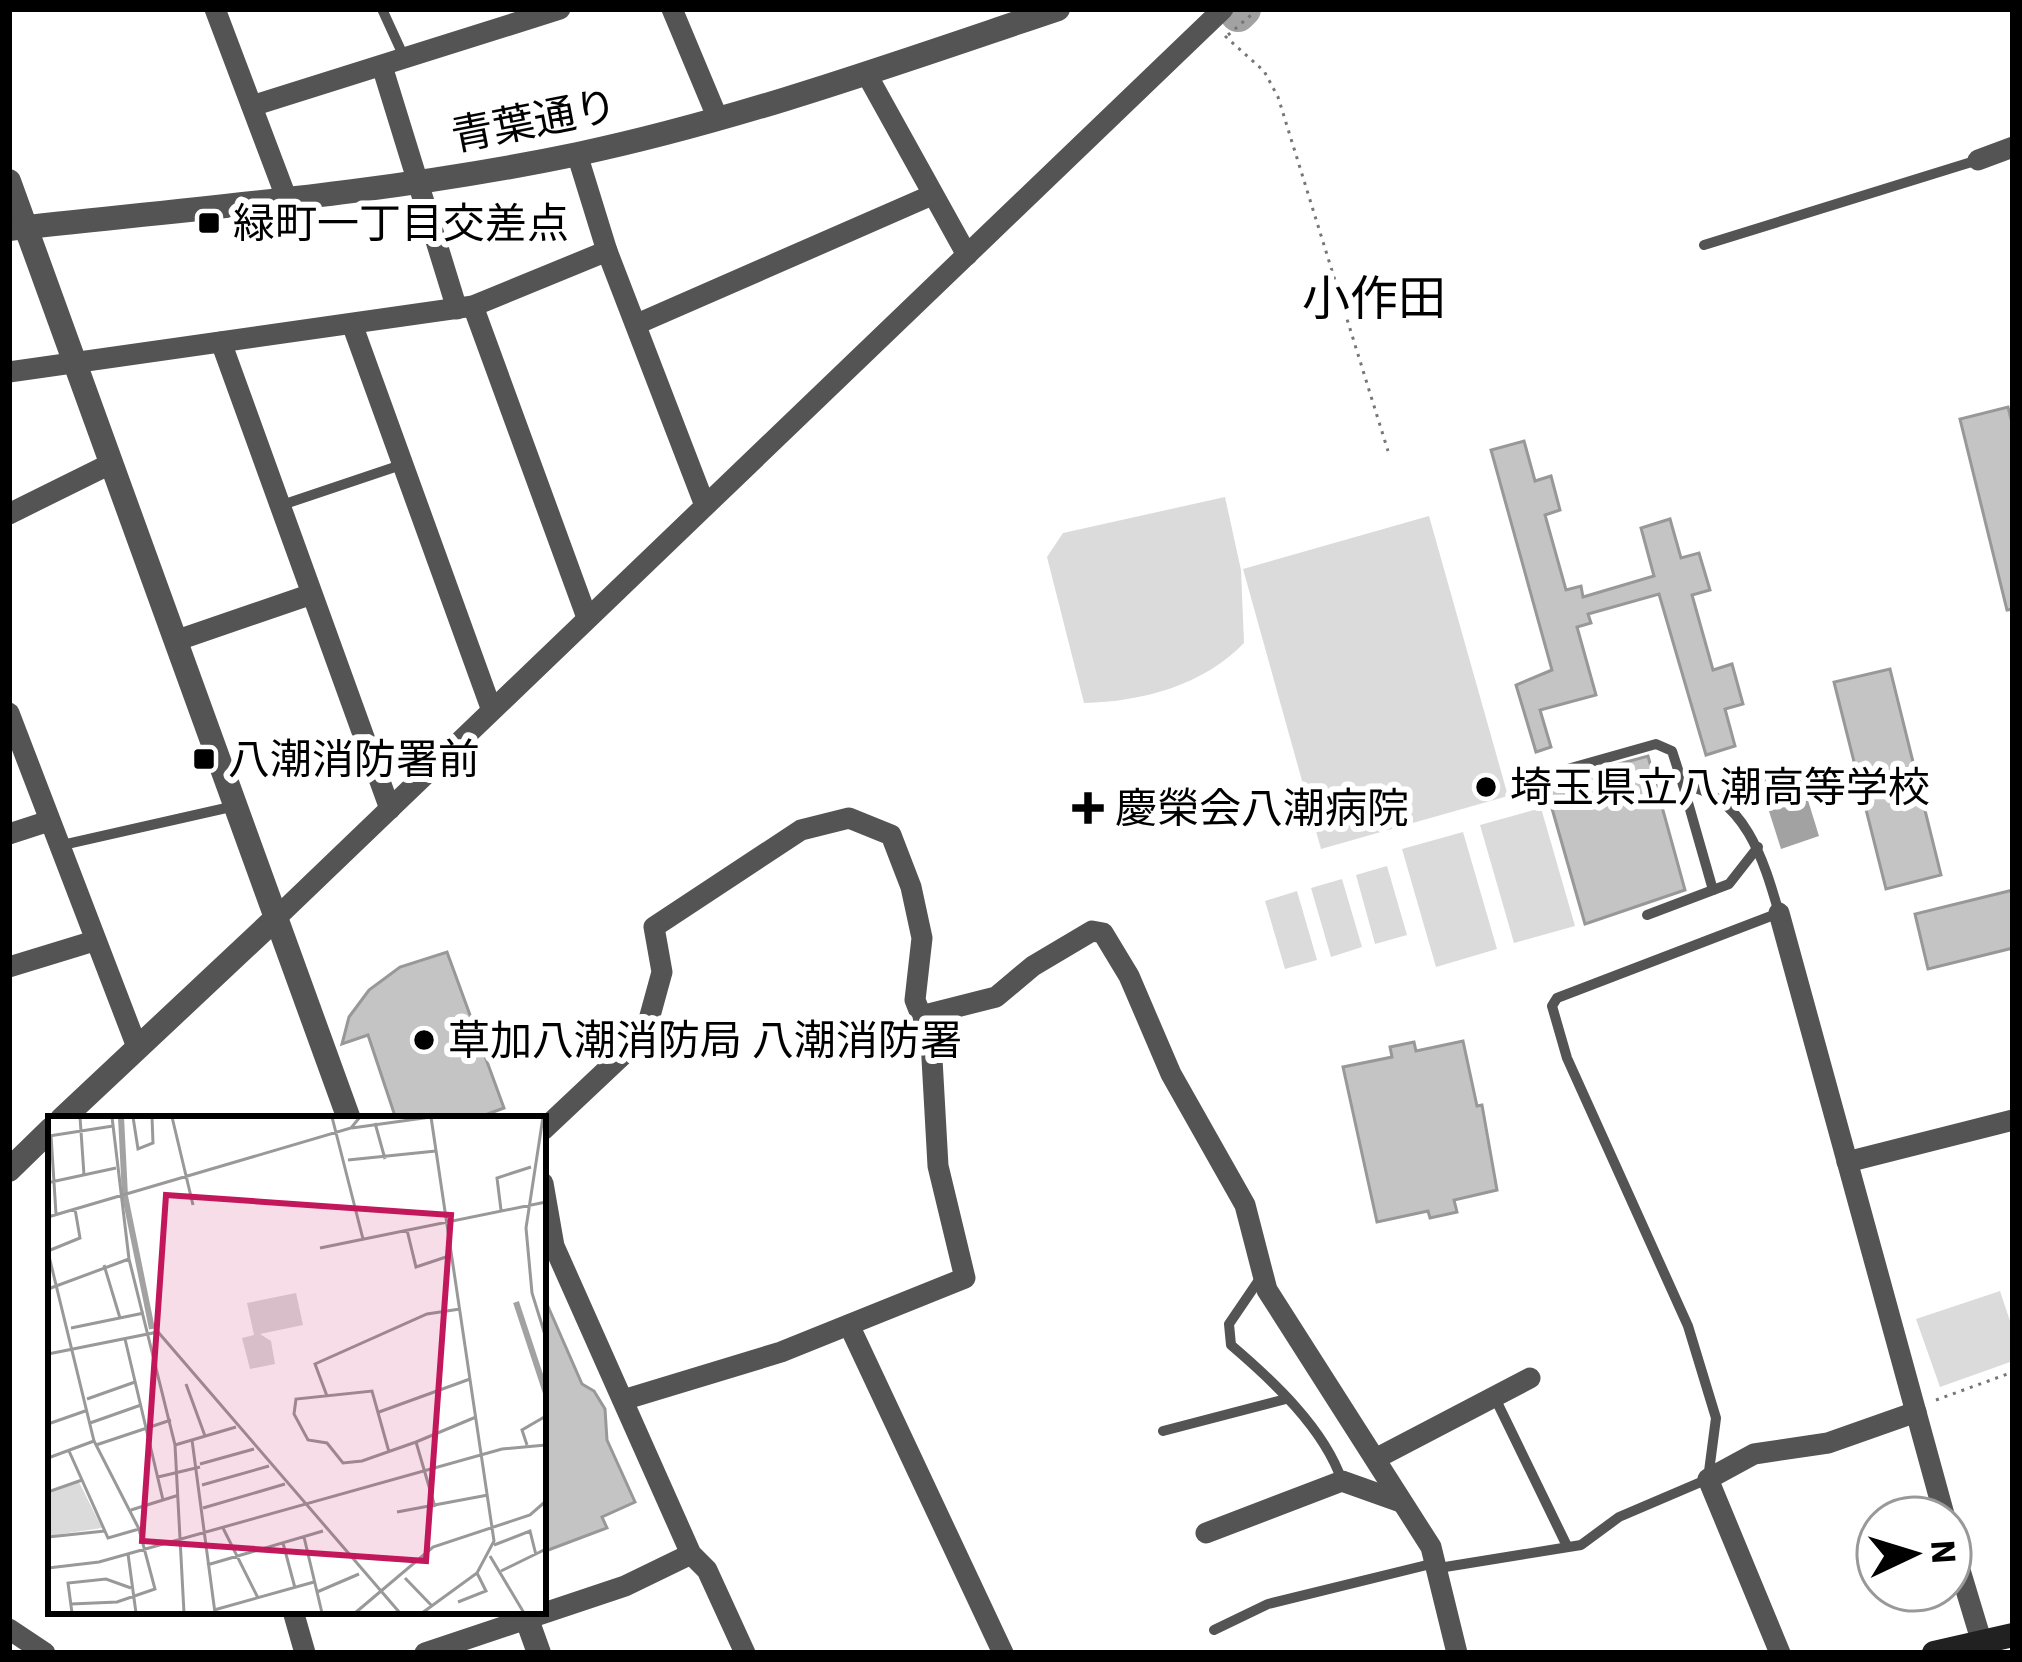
<svg xmlns="http://www.w3.org/2000/svg" width="2022" height="1662" font-family="'IBM Plex Sans','Noto Sans JP',sans-serif">
<rect width="100%" height="100%" fill="#fff"/>
<g fill="#dbdbdb">
<path d="M1225,497l16,73 3,73c-40,42 -103,59 -160,60l-37,-146 16,-24z"/>
<polygon points="1429,516 1508,796 1321,849 1243,569"/>
<polygon points="1541,808 1575,926 1514,943 1480,825"/>
<polygon points="1463,832 1497,949 1436,967 1402,849"/>
<polygon points="1387,866 1407,935 1375,944 1356,875"/>
<polygon points="1342,879 1362,947 1331,957 1311,888"/>
<polygon points="1297,891 1317,960 1285,969 1265,901"/>
<polygon points="2000,1291 2013,1330 2013,1361 1940,1387 1916,1319"/>
</g>
<polygon fill="#a2a2a2" points="1798,768 1819,836 1781,849 1759,780"/>
<g fill="none" stroke-linecap="round" stroke-linejoin="round">
<polyline stroke="#a2a2a2" stroke-width="36" points="1238,14 1243,9"/>
</g>
<g fill="#c4c4c4" stroke="#989898" stroke-width="3">
<polygon points="2008,407 2013,427 2013,609 2007,610 1960,419"/>
<polygon points="1524,441 1535,481 1551,476 1560,510 1545,515 1566,590 1581,586 1583,597 1654,576 1641,528 1670,519 1681,558 1699,553 1710,590 1692,595 1713,670 1732,664 1743,704 1725,709 1735,746 1706,755 1659,594 1588,614 1591,623 1577,627 1596,695 1540,710 1551,747 1536,752 1516,685 1552,670 1491,450"/>
<polygon points="1890,669 1941,875 1886,889 1834,682"/>
<polygon points="1648,756 1685,890 1585,924 1545,784"/>
<polygon points="2013,890 2013,948 1928,969 1915,914"/>
<polygon points="447,952 504,1108 474,1119 396,1119 368,1035 342,1044 349,1017 369,990 400,967"/>
<polygon points="1463,1041 1477,1106 1482,1105 1497,1190 1454,1200 1457,1212 1430,1218 1428,1211 1377,1222 1343,1067 1392,1057 1390,1047 1414,1042 1416,1051"/>
<polygon points="543,1295 582,1384 594,1391 605,1409 607,1440 635,1502 602,1517 607,1528 543,1552"/>
</g>
<g fill="none" stroke-linecap="round" stroke-linejoin="round">
<g stroke="#767676" stroke-width="3" stroke-dasharray="3 6" stroke-linecap="butt">
<polyline points="1228,35 1258,9"/>
<polyline points="1225,36 1264,71 1278,97 1388,451"/>
<polyline points="1936,1400 2013,1372"/>
</g>
<g stroke="#545454" stroke-width="10">
<polyline points="382,9 404,57"/>
<polyline points="1704,245 1978,160"/>
<polyline points="279,506 401,465"/>
<polyline points="1683,785 1713,890"/>
<polyline points="58,846 235,806"/>
<polyline points="1647,915 1729,884 1758,847"/>
<path d="M1261,1277l-32,47 2,21c41,35 93,83 111,136"/>
<polyline points="1494,1396 1567,1546"/>
<polyline points="1163,1431 1286,1399"/>
<path d="M1439,1568l142,-23 38,-28 89,-38 8,-61 -28,-92 -121,-268 -15,-52 5,-8 222,-85c-15,-52 -34,-118 -96,-128l-11,-34 -16,-7 -99,28"/>
<polyline points="1214,1630 1268,1604 1435,1563"/>
</g>
<g stroke="#545454" stroke-width="21">
<polyline points="215,9 286,197"/>
<polyline points="672,9 718,119"/>
<polyline points="382,66 457,309"/>
<polyline points="866,73 967,255"/>
<polyline points="252,106 560,9"/>
<polyline points="577,154 607,251 704,503"/>
<polyline points="1978,160 2013,147"/>
<polyline points="473,306 586,615"/>
<polyline points="352,324 491,708"/>
<polyline points="637,324 932,195"/>
<polyline points="221,342 390,809"/>
<polyline points="9,372 473,306 607,251"/>
<polyline points="9,514 112,463"/>
<polyline points="175,641 309,595"/>
<polyline points="9,713 137,1047"/>
<polyline points="9,834 49,821"/>
<polyline points="1779,913 1945,1518"/>
<polyline points="275,919 1223,9"/>
<polyline points="9,967 94,941"/>
<polyline points="921,1016 996,997 1033,966 1092,931 1103,933 1129,976 1171,1074 1245,1205 1267,1290 1431,1547 1457,1653"/>
<polyline points="543,1130 645,1034 662,972 654,927 801,830 849,818 891,835 911,887 922,938 915,1000 931,1041 938,1166 965,1278 781,1352 623,1400"/>
<polyline points="1847,1162 2013,1120"/>
<polyline points="543,1183 554,1246 691,1554 707,1570 745,1653"/>
<polyline points="849,1325 1003,1653"/>
<polyline points="1377,1458 1530,1378"/>
<polyline points="1206,1533 1342,1481 1401,1502"/>
<polyline points="1950,1537 1985,1653"/>
<polyline points="293,1611 305,1653"/>
<polyline points="9,1629 45,1653"/>
<polyline points="425,1653 625,1586 691,1554"/>
<polyline points="1780,1653 1708,1479 1754,1454 1828,1443 1916,1412"/>
</g>
<g stroke="#545454" stroke-width="24">
<polyline points="9,181 349,1119"/>
<path d="M9,229c190,-21 382,-36 569,-75 164,-35 322,-92 480,-145"/>
<polyline points="62,1119 275,919"/>
<polyline points="9,1170 51,1129"/>
<polyline points="524,1611 539,1653"/>
</g>
<polyline stroke="#212121" stroke-width="24" points="1934,1653 2013,1635"/>
</g>
<g fill="#000" stroke="#fff" stroke-width="4.5">
<rect x="197" y="211" width="24" height="24" rx="6"/>
<rect x="192" y="747" width="24" height="24" rx="6"/>
<circle cx="1486" cy="787" r="12"/>
<path d="M1082 790h12v12h12v12h-12v12h-12v-12h-12v-12h12z"/>
<circle cx="424" cy="1040" r="12"/>
</g>
<g text-anchor="middle" stroke-width="12" stroke-linejoin="round" paint-order="stroke">
<g font-size="42" fill="#000" stroke="#fff">
<text transform="translate(534 120) rotate(-11)" y="15">青葉通り</text>
</g>
<g font-size="42" fill="#000" stroke="#fff" text-anchor="start">
<text x="233" y="238">緑町一丁目交差点</text>
<text x="228" y="774">八潮消防署前</text>
<text x="1510" y="802">埼玉県立八潮高等学校</text>
<text x="1115" y="823">慶榮会八潮病院</text>
<text x="448" y="1055">草加八潮消防局 八潮消防署</text>
</g>
<g font-size="48" fill="#000" stroke="#fff">
<text x="1374" y="315">小作田</text>
</g>
</g>
<g transform="translate(48 1116)">
<rect width="498" height="498" fill="#fff"/>
<path d="M248,177l7,32 -43,9 11,7 4,23 -25,5 -8,-31 12,-3 -7,-32zM31,366l23,46 -54,8v-42z" fill="#dbdbdb"/>
<path fill="none" stroke="#a2a2a2" stroke-width="6" d="M73,1l4,79 27,133M468,186l30,91"/>
<path fill="none" stroke="#999" stroke-width="3" d="M32,1l4,58M64,1l17,142 46,186 9,168M85,1l5,32 15,-6 -1,-26M124,1l21,88M284,1l31,122M495,1l-17,111 6,65 14,45M327,7l10,36M304,12l79,-11M3,19l5,79M1,20l64,-10M300,44l88,-9M3,66l65,-14M453,94l-4,-32 34,-11M0,101l303,-89 9,-11M359,114l9,37 36,-12M272,132l226,-46M0,135l32,-13 -5,-29M0,136l46,189 45,88 16,60 -38,13 -46,2M56,149l16,53M0,173l81,-30M23,212l73,-15M77,223l38,161M0,238l110,-22 242,281M138,268l19,52M279,280l-12,-32 112,-50 33,-5M39,283l48,-17M331,296l91,-33M42,307l51,-18M0,308l40,-14M144,324l23,173M368,326l19,65M48,329l75,-25M127,329l61,-18M479,329l-5,-15 24,-14M21,335l39,87 31,-9M341,336l-17,-61 -76,8 -2,15 14,26 19,3 16,20 19,-2 54,-19 60,-25M0,342l46,-17M152,348l54,-15M110,361l42,-10M154,369l67,-19M0,376l34,-12M155,392l82,-24M83,394l48,-15M349,396l91,-17M175,412l35,70M0,421l57,-6M256,421l18,76M235,427l12,45M446,429l36,-14 6,24M80,438l8,59M442,440l34,57M159,449l116,-34M0,452l51,-6 403,-113 44,-4M453,455l45,-22M357,462l27,28M269,476l42,-18M410,486l28,-11 -9,-18M166,494l100,-28M24,497l-4,-30 38,-4 25,9M307,497l78,-66 97,-32 16,-14M374,497l55,-40 17,-32 -63,-424"/>
<path fill="#c2185b" fill-opacity="0.15" stroke="#c2185b" stroke-width="6" d="M118,79l285,20 -25,346 -284,-20z"/>
<rect width="498" height="498" fill="none" stroke="#000" stroke-width="6"/>
</g>
<rect width="2022" height="1662" fill="none" stroke="#000000" stroke-width="24"/>
<g transform="translate(1914 1554) rotate(86)"><circle r="57" fill="#ffffff" stroke="#999999" stroke-width="3"/>
<path d="M0-9L21 45L0 30L-21 45Z" fill="#000000"/>
<text y="-18" font-size="33" font-weight="bold" text-anchor="middle" fill="#000000">N</text>
</g>
</svg>
